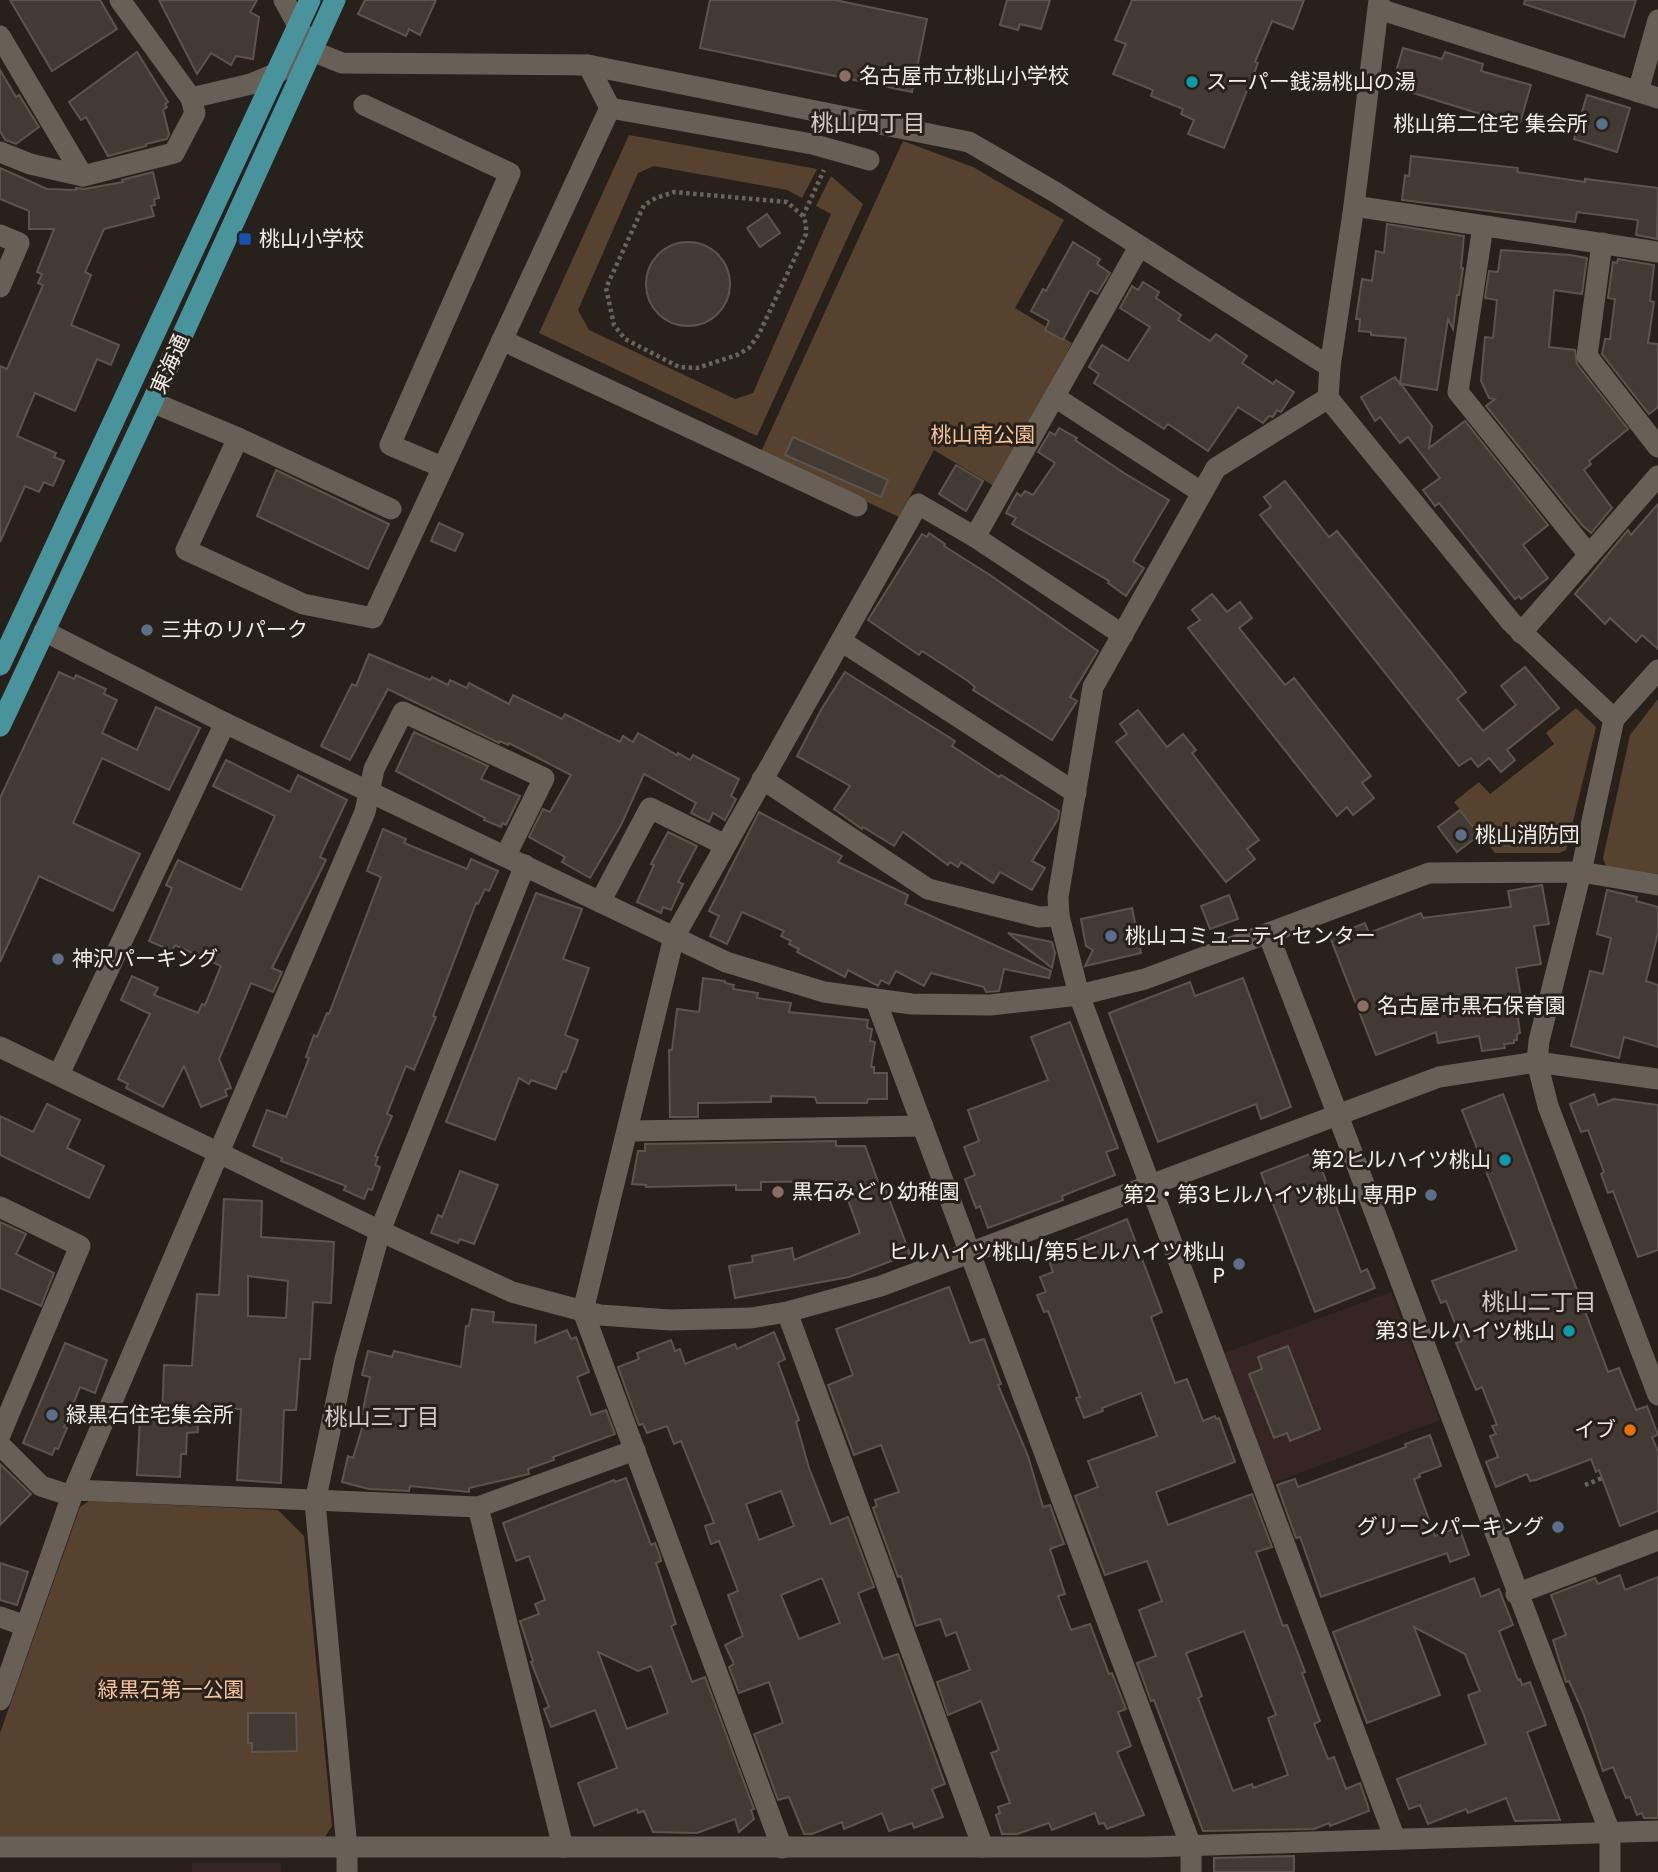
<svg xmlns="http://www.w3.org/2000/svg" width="1658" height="1872" font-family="Poppins,'Noto Sans JP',sans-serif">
<rect width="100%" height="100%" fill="#28211b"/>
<g fill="#372425">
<polygon points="1391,1292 1440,1420 1273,1483 1224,1353"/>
<rect x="192" y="1863" width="89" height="9"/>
</g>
<g fill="#57412f">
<polygon points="629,135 817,169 802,198 787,190 654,166 638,173 578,310 589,330 735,399 753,393 831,214 816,206 831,176 863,204 757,436 539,333"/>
<polygon points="903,141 973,167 1064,220 1015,308 1072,343 994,486 934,450 899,517 761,452"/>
<polygon points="1658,699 1658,874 1606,867 1603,858 1630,735"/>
<polygon points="1576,708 1596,727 1566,850 1559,853 1495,853 1454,802 1479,782 1490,794 1554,744 1546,733"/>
<polygon points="89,1501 278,1510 304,1536 332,1826 325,1837 0,1837 0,1733 80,1507"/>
</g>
<g fill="#423a33" stroke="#5d544d" stroke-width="2" fill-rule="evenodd">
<polygon points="10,0 100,0 117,29 52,71"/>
<polygon points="159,0 257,0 250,12 259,17 253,59 236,56 231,65 211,53 197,74"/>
<polygon points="365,0 436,0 420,35 409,29 406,36 358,14"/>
<polygon points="710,0 835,0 927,19 912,92 700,48"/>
<polygon points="1007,0 1050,0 1041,29 1020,24 1018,30 1000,25"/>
<polygon points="1132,0 1304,0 1293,29 1272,21 1255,62 1258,63 1224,148 1188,134 1194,120 1181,114 1183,109 1151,96 1153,90 1113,74 1126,44 1115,40"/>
<polygon points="1525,0 1636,0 1624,37 1524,4"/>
<polygon points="1403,48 1442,59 1445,52 1483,64 1481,71 1531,85 1519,126 1394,87 1392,85"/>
<polygon points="137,52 168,102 165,104 167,107 163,110 169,134 167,139 146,144 146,146 108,156 86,117 81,120 69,102"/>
<polygon points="0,70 16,97 19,95 39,127 16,144 5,140 0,131"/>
<polygon points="1587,95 1630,108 1617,152 1574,139"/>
<polygon points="1411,156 1518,168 1517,172 1585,182 1585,179 1658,188 1657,239 1636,235 1638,220 1577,212 1575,222 1402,200 1405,175 1409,176"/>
<polygon points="0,168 47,189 76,190 76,188 84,189 123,182 122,180 153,172 159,198 154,199 155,205 151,206 154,216 104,229 85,272 91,275 71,325 119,345 111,365 97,359 75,411 35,393 17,436 56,453 54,457 64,461 53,486 44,482 39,492 25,486 0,542 0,366 7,369 43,285 38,283 42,274 37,272 54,229 29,229 29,211 0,199"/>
<polygon points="767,214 780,233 760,247 747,228"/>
<polygon points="1387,224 1464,236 1461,268 1463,268 1459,295 1457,295 1453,329 1448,319 1437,390 1401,384 1432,426 1429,448 1465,421 1548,525 1523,545 1548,578 1521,599 1519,596 1515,599 1439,503 1435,506 1423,490 1440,478 1408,437 1400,443 1380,417 1375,421 1361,397 1395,377 1400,384 1406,338 1371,335 1371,332 1359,331 1360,319 1356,319 1362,279 1372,281 1376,251 1384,253"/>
<circle cx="688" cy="284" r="42"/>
<polygon points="1073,242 1100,259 1097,264 1110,273 1097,294 1090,290 1063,340 1045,330 1049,321 1031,311 1043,289 1046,291"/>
<polygon points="1501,250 1570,255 1587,258 1582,294 1554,290 1549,347 1575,350 1577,364 1628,429 1589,461 1591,464 1584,470 1612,508 1591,533 1582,525 1486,406 1495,399 1489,398 1481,381 1485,337 1493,338 1497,300 1485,298 1489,271 1498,272"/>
<polygon points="1618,259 1654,265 1650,301 1654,302 1648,343 1658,344 1658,407 1649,414 1602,354 1605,339 1610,339 1615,299 1608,298 1613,262 1617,263"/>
<polygon points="1143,282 1159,292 1156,298 1181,315 1178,320 1210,341 1216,334 1247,356 1242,363 1273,384 1276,380 1294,392 1281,412 1277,410 1273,417 1269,416 1263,423 1238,407 1208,451 1168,424 1164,429 1094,383 1099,374 1089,367 1102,345 1128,361 1150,327 1120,308 1132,286 1138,290"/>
<polygon points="1059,428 1077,438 1075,440 1124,473 1169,500 1133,561 1144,568 1126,596 1108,583 1109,581 1012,524 1016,518 1006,513 1017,493 1021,496 1025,491 1033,495 1055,463 1038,452 1050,432 1055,435"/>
<polygon points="793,437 888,480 881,497 785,455"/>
<polygon points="956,465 983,481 966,511 939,494"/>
<polygon points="276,470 389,524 368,569 257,516"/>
<polygon points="1285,481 1329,537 1337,531 1450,671 1466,692 1457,699 1483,731 1516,705 1501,686 1525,667 1559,708 1507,750 1515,760 1501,772 1489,758 1478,767 1471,758 1459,766 1260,515 1271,507 1264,497"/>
<polygon points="1658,504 1658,649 1642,635 1636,642 1610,618 1605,624 1575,594 1628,530 1631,535"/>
<polygon points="439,523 463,534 455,551 431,541"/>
<polygon points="929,533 945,544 944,546 990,575 1098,651 1070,697 1077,701 1052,740 973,690 975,687 968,681 922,651 919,655 868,620 922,534 927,537"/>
<polygon points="1212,594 1227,612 1240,602 1252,618 1239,628 1285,685 1294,678 1371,776 1362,783 1374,798 1353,815 1347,807 1337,816 1188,628 1200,620 1192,610"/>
<polygon points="369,654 430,680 432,677 448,685 450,680 467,688 469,683 509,704 513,695 562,719 565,714 620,742 623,736 633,742 638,733 677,755 678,753 690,760 693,755 739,779 731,796 736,799 725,820 713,813 709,822 691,813 696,803 644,774 621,825 590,878 562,862 565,857 529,837 543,809 550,812 571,775 509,743 508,745 500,741 499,743 388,689 350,760 321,746 352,684 356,686"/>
<polygon points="59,672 74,679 76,675 106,689 104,694 117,700 102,733 137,750 156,707 200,728 169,790 102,758 73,823 140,854 113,911 39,876 0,962 0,798"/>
<polygon points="845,672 955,741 952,746 999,777 1001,775 1059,811 1058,819 1032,861 1045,868 1032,890 1000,872 993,883 961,862 958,867 950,862 948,865 903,832 894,846 863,827 862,829 834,809 850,786 797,756 821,710"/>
<polygon points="1138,710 1167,747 1183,734 1196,750 1192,753 1259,840 1247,849 1255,859 1226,882 1116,742 1127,734 1120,724"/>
<polygon points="414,732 488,766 481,779 520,796 506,825 503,823 501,827 484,820 485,818 396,771"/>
<polygon points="226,760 290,792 298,775 347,800 320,857 326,860 272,968 282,972 273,992 251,983 219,1059 231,1088 225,1090 227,1096 201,1107 184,1066 163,1107 126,1088 128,1084 118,1079 150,1014 121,1000 132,976 158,988 154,995 198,1013 202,1004 205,1005 221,966 175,945 172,951 149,941 172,888 166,885 178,860 241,890 275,816 213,786"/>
<polygon points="1460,810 1479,835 1457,852 1438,827"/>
<polygon points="759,812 842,856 838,862 908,895 905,904 1051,971 1049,978 1004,969 999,991 986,992 984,987 931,973 924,986 896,971 889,984 881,980 878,986 848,970 845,977 797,952 799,949 789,944 791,941 781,936 784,931 742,912 727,944 710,936 719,916 709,911"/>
<polygon points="383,829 406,839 404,843 467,869 471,859 498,871 489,891 485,889 478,904 476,903 433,1016 436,1017 414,1070 406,1066 387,1114 392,1116 375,1156 378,1157 375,1165 380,1167 372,1190 368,1189 364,1199 344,1190 346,1186 281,1161 282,1158 253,1146 267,1110 286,1117 309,1058 306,1057 314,1035 317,1037 327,1013 329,1014 381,877 367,871"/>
<polygon points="668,832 697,846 678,882 683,884 671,910 663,907 661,913 637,902 654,865 651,864"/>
<polygon points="1542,885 1549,924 1534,926 1541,964 1516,968 1523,1010 1517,1011 1520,1033 1517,1034 1517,1040 1514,1040 1514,1043 1504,1044 1505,1048 1482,1051 1479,1036 1438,1043 1436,1032 1376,1055 1330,937 1365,923 1369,933 1421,913 1423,918 1511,907 1508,891"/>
<polygon points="1607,890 1637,897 1636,901 1658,907 1658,933 1646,981 1658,985 1658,1047 1624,1037 1619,1058 1571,1046 1590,971 1603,974 1611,938 1597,934"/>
<polygon points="536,893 582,909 563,959 589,968 565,1035 578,1040 566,1072 563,1071 556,1089 531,1080 529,1084 519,1078 495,1140 446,1122"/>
<polygon points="1229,895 1238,919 1210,929 1201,906"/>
<polygon points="1132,908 1141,953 1085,966 1093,950 1086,946 1081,919"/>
<polygon points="1008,933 1052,942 1055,953 1052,968"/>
<polygon points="703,978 725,981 725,983 734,985 733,989 758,993 757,998 791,1003 789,1012 868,1020 867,1028 872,1029 870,1041 875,1042 871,1067 874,1067 874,1073 887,1073 887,1099 868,1099 867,1103 817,1103 815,1097 771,1096 771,1102 698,1103 698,1117 670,1117 669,1050 672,1050 677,1009 699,1012"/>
<polygon points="1243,978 1291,1107 1261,1119 1256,1104 1158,1142 1109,1013 1190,982 1195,996"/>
<polygon points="1070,1022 1118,1148 1106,1152 1115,1175 1062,1196 1063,1200 988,1228 980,1206 976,1208 965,1179 975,1175 964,1147 979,1141 968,1110 1048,1080 1031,1037"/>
<polygon points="1503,1094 1608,1372 1619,1368 1636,1410 1647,1406 1658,1435 1652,1437 1658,1452 1658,1511 1620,1526 1599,1470 1596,1472 1591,1459 1536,1480 1530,1481 1527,1474 1496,1487 1486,1462 1498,1457 1490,1436 1496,1434 1492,1426 1497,1425 1482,1387 1476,1390 1456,1343 1462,1341 1446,1301 1441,1303 1432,1281 1517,1250 1462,1110"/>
<polygon points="1594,1094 1598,1105 1614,1099 1658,1105 1658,1250 1638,1257 1613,1191 1608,1193 1601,1174 1604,1172 1588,1130 1581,1132 1570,1104"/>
<polygon points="47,1104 80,1120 67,1148 104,1166 89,1198 0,1155 0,1116 33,1132"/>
<polygon points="836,1141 836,1146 865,1146 879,1184 883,1183 910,1254 849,1277 735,1298 729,1266 753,1262 752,1256 792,1248 794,1260 860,1233 841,1181 761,1182 761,1190 736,1190 736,1185 646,1187 646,1185 632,1184 638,1151 645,1151 645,1144"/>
<polygon points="1315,1152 1361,1272 1367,1269 1375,1288 1315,1312 1261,1173"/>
<polygon points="460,1171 498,1185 474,1244 460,1239 458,1243 431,1233 438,1215 442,1217"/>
<path d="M224,1199l38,2 -1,36 73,5 -3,61 -18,-1 -3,57h-10l-4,51h-12l-3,73 -44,-3 4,-71 -44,-1 1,24 -11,1 -1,21h-5l-1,23 -43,-2 3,-57 22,1 2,-54 28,1 5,-72 22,1zM248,1276l40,5 -2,37 -38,-2z"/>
<path d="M1127,1219l35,93 -11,5 24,66 12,-4 16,42 12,-5 1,3 3,-1 16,44 -79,30 12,33 84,-31 20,53 -16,5 27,74 4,-1 18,47 -3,1 18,48 -6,3 14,35 6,-2 12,32 14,-6 7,20 2,8 -39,15 -1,-3 -15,6 -111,2 -49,-131 -3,1 -14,-38 19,-7 -17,-46 23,-9 -15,-40 -42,14 -30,-79 23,-9 -10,-26 69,-25 -16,-43 -39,15 1,3 -19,7 -8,-20 4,-1 -27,-73 -5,-13 -4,1 -7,-17 9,-3 -6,-15 13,-5 -7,-20zM1244,1631l32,84 -8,3 20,57 -35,13 -1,-4 -19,7 -35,-93 4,-2 -16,-43z"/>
<polygon points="0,1222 26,1234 16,1254 54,1273 41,1306 0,1288"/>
<polygon points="949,1287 970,1343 984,1339 1001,1384 998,1385 1028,1456 1043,1507 1050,1505 1064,1544 1050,1549 1065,1594 1058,1596 1071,1630 1090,1624 1109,1674 1112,1673 1126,1709 1118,1712 1131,1746 1117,1752 1144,1815 1107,1829 1104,1823 1099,1824 1095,1813 1052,1830 1049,1823 1017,1834 1002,1834 996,1815 1000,1813 998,1807 1010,1803 991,1753 999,1750 981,1701 948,1715 937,1682 970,1670 956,1632 946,1636 940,1619 916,1626 901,1576 898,1577 873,1508 877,1506 875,1500 899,1492 881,1445 854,1455 828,1385 853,1375 836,1329"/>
<polygon points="472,1309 494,1312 493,1322 536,1325 535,1343 567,1330 571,1339 576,1337 589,1372 577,1377 591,1415 606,1410 615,1434 553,1457 554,1460 528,1469 529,1474 469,1488 469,1492 410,1486 409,1491 369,1489 342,1482 348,1456 353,1458 366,1415 362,1414 370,1377 362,1375 368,1351 392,1357 394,1351 461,1367 466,1326 469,1326"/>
<path d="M774,1332l11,27 -7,4 21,57 -3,2 13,46 22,56 17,-7 26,70 -16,6 25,66 15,-5 47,130 -13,5 11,28 -29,11 -2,-5 -23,8 -7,-18 -38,16 -2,-7 -30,12h-8l-15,-37 -11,3 -24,-66 29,-11 -14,-41 -30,11 -10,-26 5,-3 -9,-19 18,-9 -15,-41 10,-4 -19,-50 -8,3 -6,-18 9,-3 -33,-82 -7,3 -7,-18 -20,7 -4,-9 -4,1 -21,-58 21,-8 -2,-6 34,-13 4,11 5,-2 5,15 50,-20 2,5zM781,1491l13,35 -35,14 -13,-36zM822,1578l18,45 -41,16 -18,-44z"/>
<polygon points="65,1343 107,1360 95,1393 80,1387 64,1427 67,1428 58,1449 55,1448 52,1455 23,1443"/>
<polygon points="1288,1346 1320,1429 1290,1441 1287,1433 1274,1438 1249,1374 1262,1369 1258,1357"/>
<polygon points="1430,1435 1441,1466 1419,1474 1420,1477 1414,1479 1435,1536 1459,1527 1469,1555 1450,1562 1447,1553 1321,1597 1303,1545 1300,1537 1296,1538 1277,1485 1295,1479 1298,1487 1406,1447 1405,1444"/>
<polygon points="0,1464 31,1494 0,1525"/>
<path d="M626,1478l25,67 4,-2 4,10 2,8 -5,2 20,61 -5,2 21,56 13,-5 49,132 -3,1 3,9 -15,13 -4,-13 -38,14 -44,-1 -9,-21 -6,2 -1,-4 -43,17 -16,-43 39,-15 -22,-58 -44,17 -7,-18 5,-2 -18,-45 2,-1 -13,-40 19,-7 -4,-10 10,-4 -16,-44 -13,5 -13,-38 111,-43 1,2zM598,1652l40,19 13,-5 17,47 -41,16z"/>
<polygon points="0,1563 28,1572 17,1605 0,1600"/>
<polygon points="1620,1575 1625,1590 1658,1577 1658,1818 1644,1818 1642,1813 1637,1815 1630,1797 1626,1798 1613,1767 1603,1771 1583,1712 1569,1681 1566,1682 1553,1640 1566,1635 1551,1595 1595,1578 1598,1584"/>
<polygon points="1474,1578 1481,1597 1499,1589 1513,1625 1499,1631 1518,1680 1520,1679 1522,1685 1530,1682 1546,1725 1527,1732 1560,1820 1515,1821 1506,1798 1468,1813 1466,1809 1428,1824 1420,1805 1409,1809 1397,1779 1486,1744 1468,1695 1480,1691 1465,1654 1414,1627 1440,1695 1367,1723 1333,1632"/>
<polygon points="248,1713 296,1713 297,1751 252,1752 252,1743 248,1743"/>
<polygon points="1294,1856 1294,1872 1214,1872 1214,1858"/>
</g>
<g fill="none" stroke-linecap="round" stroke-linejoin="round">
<g stroke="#69635d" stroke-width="4.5" stroke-dasharray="3.5 3.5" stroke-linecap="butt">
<polyline points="803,216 787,202 674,192 656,198 644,205 606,288 614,325 625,339 679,367 697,368 737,355 749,348 759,334 806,234 806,224 803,216 824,170"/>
<polyline points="1585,1485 1602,1478"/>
</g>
<g stroke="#685f57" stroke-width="21">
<polyline points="284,0 312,51 342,63 588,65 969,142 1055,192 1330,367"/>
<polyline points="1379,0 1354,206 1330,367 1328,398 1511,622 1614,719"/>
<polyline points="1379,9 1658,98"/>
<polyline points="0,36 83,176"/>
<polyline points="588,65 610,108 812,144 869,160"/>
<polyline points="1638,92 1658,20"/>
<polyline points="191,98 251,84 277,73 312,51"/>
<polyline points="364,105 510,173 390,445 442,467"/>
<polyline points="0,152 30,164 83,176 174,153 195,113 191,98 120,0"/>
<polyline points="1354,206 1658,252"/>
<polyline points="1483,226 1458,392 1589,555"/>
<polyline points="0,235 19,243 0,287"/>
<polyline points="1602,243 1587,356 1658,447"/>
<polyline points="502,340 857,506"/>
<polyline points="1055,397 1201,492"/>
<polyline points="152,402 238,438 391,509"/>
<polyline points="238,438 186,550 303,604 373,618 610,108"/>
<polyline points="975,537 1139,247"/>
<polyline points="44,631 225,723 726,962 824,992 912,1004 990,1005 1079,995 1059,916 1058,897 1093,687 1216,468 1328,398"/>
<polyline points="1521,633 1658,476"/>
<polyline points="841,641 1076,793"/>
<polyline points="1658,670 1614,719 1581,872 1539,1041 1537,1062 1548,1106 1658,1395"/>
<polyline points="762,779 928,889 1039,917 1059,916"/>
<polyline points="600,902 650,808 725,845"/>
<path d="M1268,934c117,298 225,600 342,898v40"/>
<polyline points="876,1001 1191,1846 1191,1872"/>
<polyline points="0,1047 380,1231 512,1292 583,1311 600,1315 670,1320 751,1318 787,1312 881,1286 1439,1077 1537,1062 1658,1079"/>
<polyline points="59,1074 225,723"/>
<polyline points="629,1131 923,1126"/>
<polyline points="0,1207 80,1246 0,1435"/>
<polyline points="787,1312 983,1847"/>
<polyline points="0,1445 41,1486 72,1496"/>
<polyline points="74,1490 478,1507 635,1450"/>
<polyline points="478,1507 563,1847"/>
<polyline points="1516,1594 1658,1540"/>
<polyline points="0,1617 26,1626"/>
<polyline points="0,1700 74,1490 365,812 374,769 403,712 544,778 506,855"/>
<polyline points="1395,1839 1079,995 1145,979 1429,873 1581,872 1658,885"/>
<polyline points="0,1847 1147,1847 1658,1831"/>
<polyline points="782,1848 583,1311 674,937 918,504 975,537 1123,635"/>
<polyline points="347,1872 347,1848 315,1502 345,1359 380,1231 525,865"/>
</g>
<g stroke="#49939d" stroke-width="21">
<polyline points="0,665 310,0"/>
<polyline points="0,726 152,402 335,0"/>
</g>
</g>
<g fill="#8d6e63" stroke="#28211b" stroke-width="2.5">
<circle cx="845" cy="76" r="7"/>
<circle cx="1363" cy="1006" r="7"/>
<circle cx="778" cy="1192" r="7"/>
</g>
<g fill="#0f9aa8" stroke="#28211b" stroke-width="2.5">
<circle cx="1192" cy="82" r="7"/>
<circle cx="1505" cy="1160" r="7"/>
<circle cx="1569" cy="1331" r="7"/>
</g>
<g fill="#5c6f8a" stroke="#28211b" stroke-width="2.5">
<circle cx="1602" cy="124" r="7"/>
<circle cx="147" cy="630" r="7"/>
<circle cx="1461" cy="835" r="7"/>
<circle cx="1111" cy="936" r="7"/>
<circle cx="58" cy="959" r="7"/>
<circle cx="1431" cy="1195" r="7"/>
<circle cx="1239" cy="1264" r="7"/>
<circle cx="52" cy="1415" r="7"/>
<circle cx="1558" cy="1527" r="7"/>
</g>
<rect fill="#1a4fb4" stroke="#28211b" stroke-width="2.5" x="238" y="232" width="14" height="14" rx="3.5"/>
<circle fill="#e8710a" stroke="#28211b" stroke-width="2.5" cx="1630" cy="1430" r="7"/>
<g text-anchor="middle" stroke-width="6" stroke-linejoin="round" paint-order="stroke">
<g font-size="21" fill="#f3eee9" stroke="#28211b" text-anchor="start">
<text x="859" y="83">名古屋市立桃山小学校</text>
<text x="1206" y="89">スーパー銭湯桃山の湯</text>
<text x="1588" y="131" text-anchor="end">桃山第二住宅 集会所</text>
<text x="259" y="246">桃山小学校</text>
<text x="161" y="637">三井のリパーク</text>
<text x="1475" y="842">桃山消防団</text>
<text x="1125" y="943">桃山コミュニティセンター</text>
<text x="72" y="966">神沢パーキング</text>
<text x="1377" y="1013">名古屋市黒石保育園</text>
<text x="1491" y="1167" text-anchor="end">第2ヒルハイツ桃山</text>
<text x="792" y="1199">黒石みどり幼稚園</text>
<text x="1417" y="1202" text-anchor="end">第2・第3ヒルハイツ桃山 専用P</text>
<text x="1225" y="1259" text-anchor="end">ヒルハイツ桃山/第5ヒルハイツ桃山<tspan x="1225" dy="24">P</tspan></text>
<text x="1555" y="1338" text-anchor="end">第3ヒルハイツ桃山</text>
<text x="66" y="1422">緑黒石住宅集会所</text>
<text x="1616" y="1437" text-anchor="end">イブ</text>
<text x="1544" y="1534" text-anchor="end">グリーンパーキング</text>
</g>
<g font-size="21" fill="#f3eee9" stroke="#28211b">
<text transform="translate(170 364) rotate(-66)" y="7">東海通</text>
</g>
<g font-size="21" fill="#f5c49b" stroke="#28211b">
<text x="983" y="442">桃山南公園</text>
<text x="171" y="1697">緑黒石第一公園</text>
</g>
<g font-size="23" fill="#d6ccc4" stroke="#28211b">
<text x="868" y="131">桃山四丁目</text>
<text x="1539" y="1310">桃山二丁目</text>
<text x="382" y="1425">桃山三丁目</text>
</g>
</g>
</svg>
